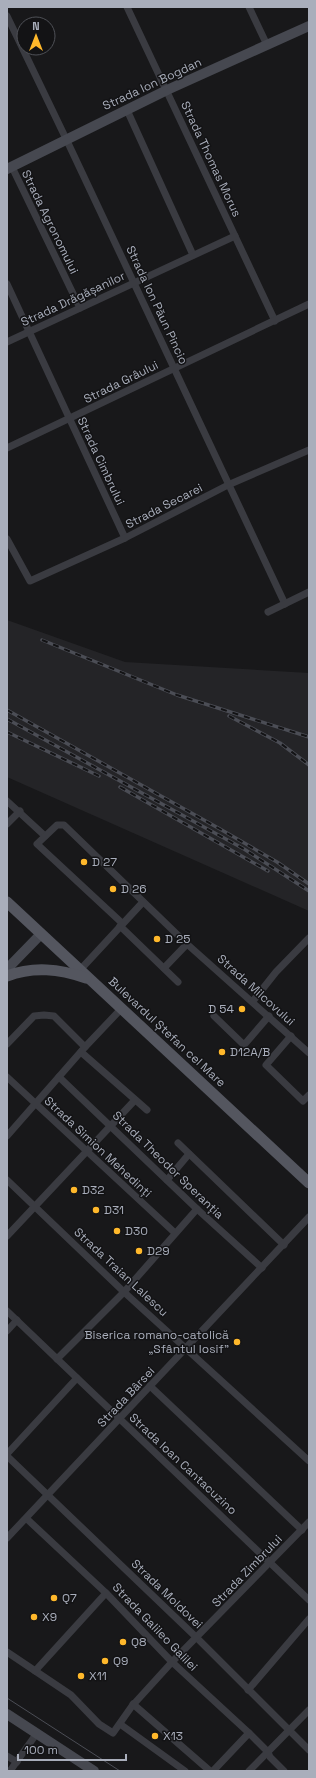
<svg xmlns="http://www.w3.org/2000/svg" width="316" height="1778" font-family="'Space Grotesk',sans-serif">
<rect width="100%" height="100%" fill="#18181a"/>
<polygon fill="#242427" points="7,620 125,662 309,673 309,911 7,777"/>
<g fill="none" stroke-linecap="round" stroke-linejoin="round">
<g stroke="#3a3b41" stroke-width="7">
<polyline points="127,7 275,321"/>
<polyline points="249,7 267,45"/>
<polyline points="7,16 69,145 285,604"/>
<polyline points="127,110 193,255"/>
<polyline points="12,167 80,308"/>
<polyline points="7,284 125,538"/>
<polyline points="7,342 235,236"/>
<polyline points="7,448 309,304"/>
<polyline points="7,539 30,581 125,538 228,485 309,450"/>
<polyline points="268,612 309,592"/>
<polyline points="7,801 45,836"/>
<polyline points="7,824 20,811"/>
<polyline points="122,923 37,844 57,825 64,825 187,944 309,1053"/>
<polyline points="120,926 178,982"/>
<polyline points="164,968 187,944"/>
<polyline points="80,970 143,902"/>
<polyline points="253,1001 276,972 309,938"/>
<polyline points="214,1016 244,1045 269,1016"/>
<polyline points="291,1036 266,1065 303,1101 309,1095"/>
<polyline points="7,1044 34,1016 44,1015 54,1016 85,1047"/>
<polyline points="81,1052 147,1110"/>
<polyline points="7,1077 175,1233"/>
<polyline points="59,1077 197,1209 262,1268"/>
<polyline points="7,1136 85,1047 122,1008"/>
<polyline points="178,1143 284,1245"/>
<polyline points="7,1180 124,1292 309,1461"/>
<polyline points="167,1180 189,1154"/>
<polyline points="7,1236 135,1100"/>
<polyline points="7,1311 309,1600"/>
<polyline points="7,1331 17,1320"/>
<polyline points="57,1359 124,1292 197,1209"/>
<polyline points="150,1386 302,1530"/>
<polyline points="7,1454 77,1378"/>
<polyline points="7,1456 197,1638 309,1750"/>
<polyline points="27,1519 106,1593 172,1662 249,1733 268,1752 270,1757 284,1771"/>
<polyline points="7,1538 309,1217"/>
<polyline points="7,1652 71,1695 99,1724 113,1733 132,1706 172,1662 309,1522"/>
<polyline points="35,1671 106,1593"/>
<polyline points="248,1690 309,1619"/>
<polyline points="133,1704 210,1771"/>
<polyline points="120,1724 185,1771"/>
<polyline points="7,1756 17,1762"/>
<polyline points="10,1771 37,1733"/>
<polyline points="213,1771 249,1733"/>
<polyline points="249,1771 309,1710"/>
</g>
<g stroke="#464850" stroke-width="10">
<polyline points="7,169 167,90 309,26"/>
<polyline points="7,969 41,934"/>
<polyline points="7,1714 94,1771"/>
</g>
<g stroke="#54565f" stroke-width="11">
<polyline points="7,902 309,1183"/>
<path d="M7,976c27,-10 52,-7 79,2"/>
</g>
<polyline stroke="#4b4d55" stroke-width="1" points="7,1698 120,1771"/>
<g stroke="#4b4d55" stroke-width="3.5">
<g id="rail">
<polyline points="42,640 177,695 309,737"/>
<polyline points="7,710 220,829 277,862 309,884"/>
<polyline points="229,716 280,743 309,765"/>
<polyline points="7,719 244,849 309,891"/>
<polyline points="7,732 99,776"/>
<polyline points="120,787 268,871"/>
</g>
</g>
<use href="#rail" stroke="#131315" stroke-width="2" stroke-dasharray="6" stroke-linecap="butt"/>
</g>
<g fill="#ffb82b" stroke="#131315" stroke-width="1.5">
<circle cx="84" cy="862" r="4"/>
<circle cx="113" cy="889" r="4"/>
<circle cx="157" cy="939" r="4"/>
<circle cx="242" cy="1009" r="4"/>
<circle cx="222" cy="1052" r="4"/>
<circle cx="74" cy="1190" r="4"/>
<circle cx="96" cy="1210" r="4"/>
<circle cx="117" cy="1231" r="4"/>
<circle cx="139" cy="1251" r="4"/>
<circle cx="237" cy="1342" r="4"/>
<circle cx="54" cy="1598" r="4"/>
<circle cx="34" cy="1617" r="4"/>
<circle cx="123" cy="1642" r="4"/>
<circle cx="105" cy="1661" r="4"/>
<circle cx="81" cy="1676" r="4"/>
<circle cx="155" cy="1736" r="4"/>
</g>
<g text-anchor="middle" stroke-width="3" stroke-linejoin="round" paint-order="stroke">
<g font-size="12" fill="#a9aebb" stroke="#131315">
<text transform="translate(152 84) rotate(-25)" y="4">Strada Ion Bogdan</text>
<text transform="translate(211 159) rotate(65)" y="4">Strada Thomas Morus</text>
<text transform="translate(50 222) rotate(64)" y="4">Strada Agronomului</text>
<text transform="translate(73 299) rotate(-25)" y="4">Strada Drăgășanilor</text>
<text transform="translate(157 305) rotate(65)" y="4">Strada Ion Păun Pincio</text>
<text transform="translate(121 382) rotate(-26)" y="4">Strada Grâului</text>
<text transform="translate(101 461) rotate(65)" y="4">Strada Cimbrului</text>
<text transform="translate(164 506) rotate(-27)" y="4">Strada Secarei</text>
<text transform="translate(256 990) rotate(42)" y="4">Strada Milcovului</text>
<text transform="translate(167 1032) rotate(43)" y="4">Bulevardul Ștefan cel Mare</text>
<text transform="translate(98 1147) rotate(43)" y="4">Strada Simion Mehedinți</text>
<text transform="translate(168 1165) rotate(44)" y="4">Strada Theodor Speranția</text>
<text transform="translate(121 1272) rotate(43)" y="4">Strada Traian Lalescu</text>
<text transform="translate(126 1397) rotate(-47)" y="4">Strada Bârsei</text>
<text transform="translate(183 1464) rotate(43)" y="4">Strada Ioan Cantacuzino</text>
<text transform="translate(247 1571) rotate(-46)" y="4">Strada Zimbrului</text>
<text transform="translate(167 1594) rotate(44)" y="4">Strada Moldovei</text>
<text transform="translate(155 1627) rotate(46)" y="4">Strada Galileo Galilei</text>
</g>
<g font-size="12" fill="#a9aebb" stroke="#131315" text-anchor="start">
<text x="92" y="866">D 27</text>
<text x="121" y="893">D 26</text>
<text x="165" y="943">D 25</text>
<text x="234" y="1013" text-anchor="end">D 54</text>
<text x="230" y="1056">D12A/B</text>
<text x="82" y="1194">D32</text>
<text x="104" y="1214">D31</text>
<text x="125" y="1235">D30</text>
<text x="147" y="1255">D29</text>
<text x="229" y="1339" text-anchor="end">Biserica romano-catolică<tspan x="229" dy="14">„Sfântul Iosif”</tspan></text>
<text x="62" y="1602">Q7</text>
<text x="42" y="1621">X9</text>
<text x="131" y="1646">Q8</text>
<text x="113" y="1665">Q9</text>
<text x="89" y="1680">X11</text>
<text x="163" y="1740">X13</text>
</g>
</g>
<rect width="316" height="1778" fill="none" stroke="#a9aebb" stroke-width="16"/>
<g transform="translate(36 36)"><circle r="19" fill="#131315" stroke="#4f5157"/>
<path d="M0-3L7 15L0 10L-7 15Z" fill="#ffb82b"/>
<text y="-6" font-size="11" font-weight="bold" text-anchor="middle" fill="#a9aebb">N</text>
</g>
<path d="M18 1754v6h108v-6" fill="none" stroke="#a9aebb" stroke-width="2"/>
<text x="24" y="1754" font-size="12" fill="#a9aebb" stroke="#131315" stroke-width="3" paint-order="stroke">100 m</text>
</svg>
